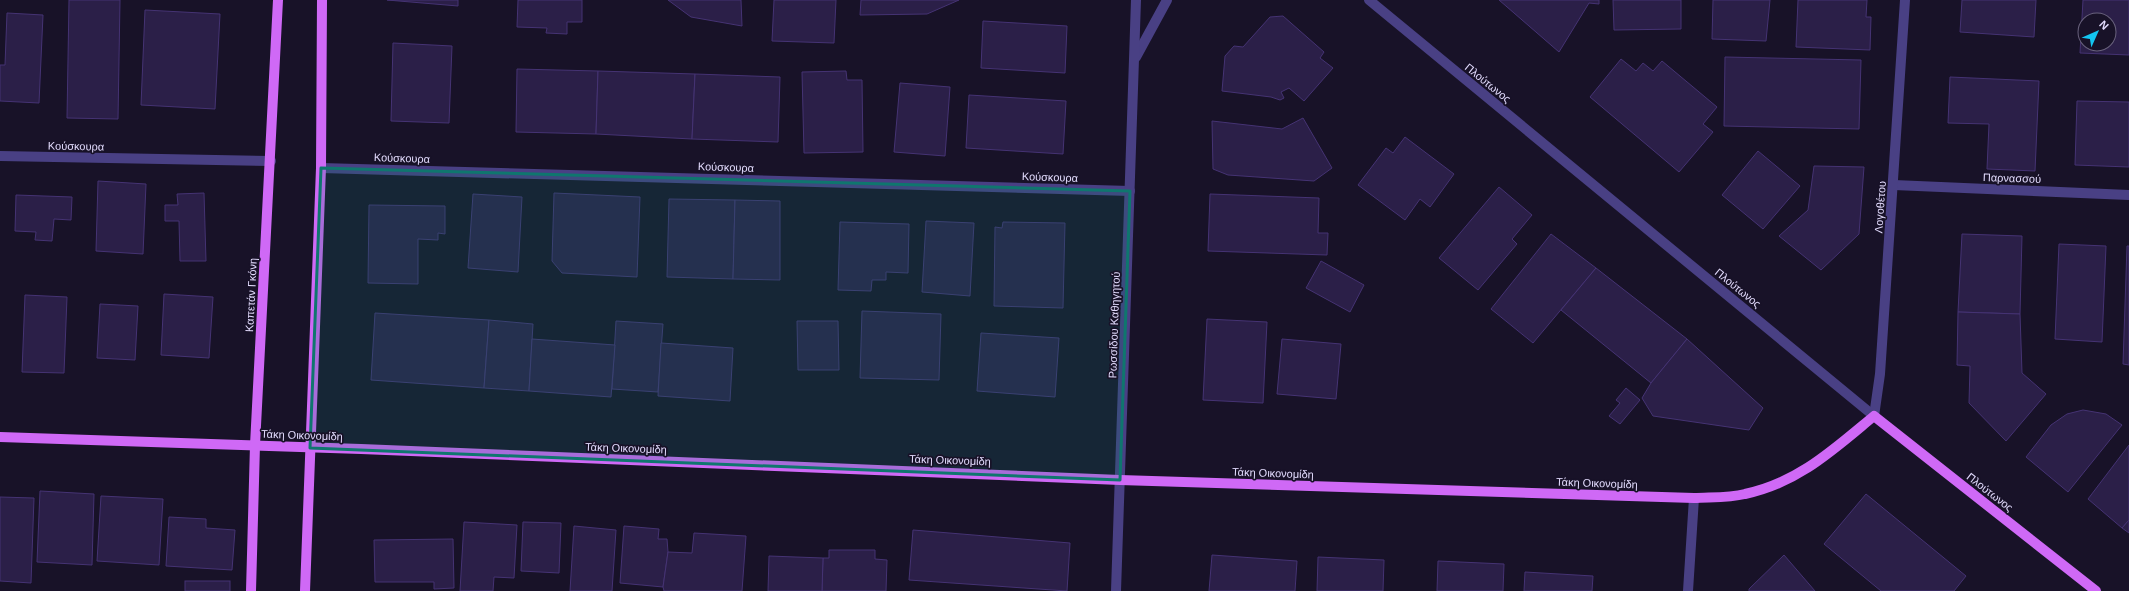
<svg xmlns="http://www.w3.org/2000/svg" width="2129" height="591" font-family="Arial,sans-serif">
<rect width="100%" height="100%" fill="#181228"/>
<g fill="#2b1f48" stroke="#453373" fill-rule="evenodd">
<polygon points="69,0 120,0 118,119 67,118"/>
<polygon points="387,0 458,0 458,6"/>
<polygon points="518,0 582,0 582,22 567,22 567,34 546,33 547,28 517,27"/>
<polygon points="668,0 741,0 742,26 691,17"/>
<polygon points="774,0 836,0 834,43 772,41"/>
<polygon points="861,0 959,0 927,14 860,15"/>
<polygon points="1499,0 1599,0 1599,4 1589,3 1559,52"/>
<polygon points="1613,0 1681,0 1681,29 1614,30"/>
<polygon points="1713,0 1770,0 1766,41 1712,39"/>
<polygon points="1798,0 1867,0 1866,17 1871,17 1870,50 1796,47"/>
<polygon points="1962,0 2036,0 2034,37 1960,32"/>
<path d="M2083,0h46v55l-49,-2zM2085,20h24v24h-24z"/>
<polygon points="145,10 220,14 215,109 141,105"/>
<polygon points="7,13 43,15 39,103 0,101 0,65 5,65"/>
<polygon points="1283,16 1324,52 1320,58 1333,68 1304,101 1289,88 1281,92 1284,98 1280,100 1271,97 1222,91 1225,56 1234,46 1243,47 1270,17"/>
<polygon points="983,21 1067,26 1065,73 981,68"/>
<polygon points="393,43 452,46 449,123 391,121"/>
<polygon points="1725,57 1861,60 1859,129 1724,126"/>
<polygon points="1621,59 1636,71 1643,63 1653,71 1662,61 1717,107 1703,124 1713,132 1679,172 1590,97"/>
<polygon points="517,69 598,71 596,134 516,132"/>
<polygon points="598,71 695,74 692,139 596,134"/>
<polygon points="846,71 847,80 862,80 863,152 804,153 802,72"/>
<polygon points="695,74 780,77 778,142 692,139"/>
<polygon points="1950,77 2039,81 2035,171 1987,169 1989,124 1948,123"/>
<polygon points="900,83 950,87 945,156 894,152"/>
<polygon points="969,95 1066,101 1063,154 966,148"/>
<polygon points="2077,101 2129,102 2129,167 2075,165"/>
<polygon points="1303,118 1332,168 1314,181 1228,175 1213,169 1212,121 1282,129"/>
<polygon points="1405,137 1454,174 1430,207 1420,199 1405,220 1358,185 1386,148 1393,153"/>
<polygon points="1758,151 1800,186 1763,229 1722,195"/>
<polygon points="1814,166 1864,167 1859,234 1821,270 1779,236 1808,210"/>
<polygon points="98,181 146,184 143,254 96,251"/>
<polygon points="1499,187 1532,215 1512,239 1517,244 1478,290 1439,258"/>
<polygon points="204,193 206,261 180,261 179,221 165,221 165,205 178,205 177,194"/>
<polygon points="554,193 640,197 637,277 562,273 552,261"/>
<polygon points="473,194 522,197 518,272 468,268"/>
<polygon points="1210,194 1319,198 1318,233 1328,233 1327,255 1208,251"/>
<polygon points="16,195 72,197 71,220 54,219 52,241 35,240 36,232 15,231"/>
<polygon points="669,199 735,200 733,279 667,277"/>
<polygon points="735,200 780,201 780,280 733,279"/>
<polygon points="369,205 445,206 445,234 438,233 438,240 418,239 418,284 368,283"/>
<polygon points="926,221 974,223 970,296 922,292"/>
<polygon points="840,222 909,224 908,273 886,272 886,280 872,280 871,291 838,290"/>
<polygon points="1003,222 1065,223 1063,308 994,306 995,227 1002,228"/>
<polygon points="1551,234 1596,268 1533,343 1491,309"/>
<polygon points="1962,234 2022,236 2020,314 1958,312"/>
<polygon points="2059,244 2106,246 2102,342 2055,339"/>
<polygon points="2127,246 2129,246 2129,365 2123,364"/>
<polygon points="1321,261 1364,285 1350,312 1306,288"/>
<polygon points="1596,268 1687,339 1651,383 1561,310"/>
<polygon points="164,294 213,297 209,358 161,355"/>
<polygon points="25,295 67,297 64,373 22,372"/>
<polygon points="100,304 138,306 135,360 97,358"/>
<polygon points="862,311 941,314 939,380 860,378"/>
<polygon points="1958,312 2020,314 2022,373 2046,394 2006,441 1969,403 1970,366 1957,365"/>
<polygon points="375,313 489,320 484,388 371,380"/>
<polygon points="1207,319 1267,322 1263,403 1203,400"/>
<polygon points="489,320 533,324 529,391 484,388"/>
<polygon points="616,321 663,324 658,392 612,389"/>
<polygon points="797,321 838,321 839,370 798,370"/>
<polygon points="981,333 1059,338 1055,397 977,391"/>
<polygon points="532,339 615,345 611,397 529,391"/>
<polygon points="1282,339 1341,344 1336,399 1277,394"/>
<polygon points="1687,339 1763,408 1749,430 1653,416 1642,398 1651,383"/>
<polygon points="661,343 733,348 730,401 658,396"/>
<polygon points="1626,388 1640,400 1620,424 1609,416 1620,403 1616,400"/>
<polygon points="2083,410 2106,414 2122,425 2068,492 2026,457 2051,425 2067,414"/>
<polygon points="2129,445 2129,520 2122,528 2088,499"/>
<polygon points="40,491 94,494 92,565 37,562"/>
<polygon points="1866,494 1966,576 1954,591 1881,591 1824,544"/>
<polygon points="101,496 163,499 159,565 97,561"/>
<polygon points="0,497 34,498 31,583 0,581"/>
<polygon points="169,517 206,519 206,528 235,530 232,570 166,566"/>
<polygon points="2129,520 2129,533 2122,528"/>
<polygon points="464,522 517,525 514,578 494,577 493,591 460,591"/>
<polygon points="523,522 561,523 559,573 521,571"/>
<polygon points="574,526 616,530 612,591 570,591"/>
<polygon points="624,526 659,529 658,539 667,539 668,552 663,587 620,583"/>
<polygon points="913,530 1070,543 1067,591 909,580"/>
<polygon points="694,533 746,536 742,591 664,591 663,587 668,552 692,553"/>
<polygon points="453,539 454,588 434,589 434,582 375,582 374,540"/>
<polygon points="829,550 875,550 875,559 887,560 886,591 822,591 823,558 829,558"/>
<polygon points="1212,555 1297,561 1295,591 1209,591"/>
<polygon points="1784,555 1815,591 1749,591 1749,589"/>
<polygon points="769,556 823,558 822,591 768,591"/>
<polygon points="1318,557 1384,560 1383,591 1317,591"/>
<polygon points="1438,561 1504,564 1503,591 1437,591"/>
<polygon points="1525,572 1593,576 1592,591 1524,591"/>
<rect x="185" y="581" width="45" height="10"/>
</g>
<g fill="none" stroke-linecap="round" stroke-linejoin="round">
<g stroke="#494084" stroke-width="10">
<polyline points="1369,0 1874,416"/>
<polyline points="1136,57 1167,0"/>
<polyline points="0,156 271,161"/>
<polyline points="321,168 1130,191"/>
<polyline points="1894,185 2129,195"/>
<polyline points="1874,416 1880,374 1905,0"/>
<polyline points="1116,591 1136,0"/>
<polyline points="1688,591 1694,498"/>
</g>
<g stroke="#cf69f6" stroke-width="10">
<path d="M0,437l361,12 759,31 574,18c17,-1 35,0 51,-4 53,-11 89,-45 129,-78l222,175"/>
<polyline points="251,591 255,445 278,0"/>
<polyline points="305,591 321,168 322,0"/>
</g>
</g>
<path fill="#0f766e" fill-opacity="0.2" stroke="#0f766e" stroke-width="3" stroke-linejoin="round" d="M321,168l809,23 -10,289 -810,-32z"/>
<g text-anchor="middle" stroke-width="3.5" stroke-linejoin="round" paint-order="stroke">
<g font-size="11" fill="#e2dbfd" stroke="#181228">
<text transform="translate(1488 83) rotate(39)" y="4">Πλούτωνος</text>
<text transform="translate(76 146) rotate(1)" y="4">Κούσκουρα</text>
<text transform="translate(402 158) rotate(2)" y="4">Κούσκουρα</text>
<text transform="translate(726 167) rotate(2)" y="4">Κούσκουρα</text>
<text transform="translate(1050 177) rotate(2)" y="4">Κούσκουρα</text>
<text transform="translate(2012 178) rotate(2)" y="4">Παρνασσού</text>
<text transform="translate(1880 207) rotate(-86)" y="4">Λογοθέτου</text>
<text transform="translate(1738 288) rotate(39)" y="4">Πλούτωνος</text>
<text transform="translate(251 295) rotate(-87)" y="4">Καπετάν Γκόνη</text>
<text transform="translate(1114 325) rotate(-88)" y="4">Ρωσσίδου Καθηγητού</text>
<text transform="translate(302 435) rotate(2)" y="4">Τάκη Οικονομίδη</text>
<text transform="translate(626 448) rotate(2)" y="4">Τάκη Οικονομίδη</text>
<text transform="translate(950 460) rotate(2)" y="4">Τάκη Οικονομίδη</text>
<text transform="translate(1273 473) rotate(2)" y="4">Τάκη Οικονομίδη</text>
<text transform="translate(1597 483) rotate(2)" y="4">Τάκη Οικονομίδη</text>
<text transform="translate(1990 492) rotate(38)" y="4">Πλούτωνος</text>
</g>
</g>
<g transform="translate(2097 32) rotate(45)"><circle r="19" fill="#181228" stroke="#69627d"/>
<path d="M0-3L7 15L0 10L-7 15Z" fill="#13c5f1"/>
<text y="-6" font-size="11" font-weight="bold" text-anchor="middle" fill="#e2dbfd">N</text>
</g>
</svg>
